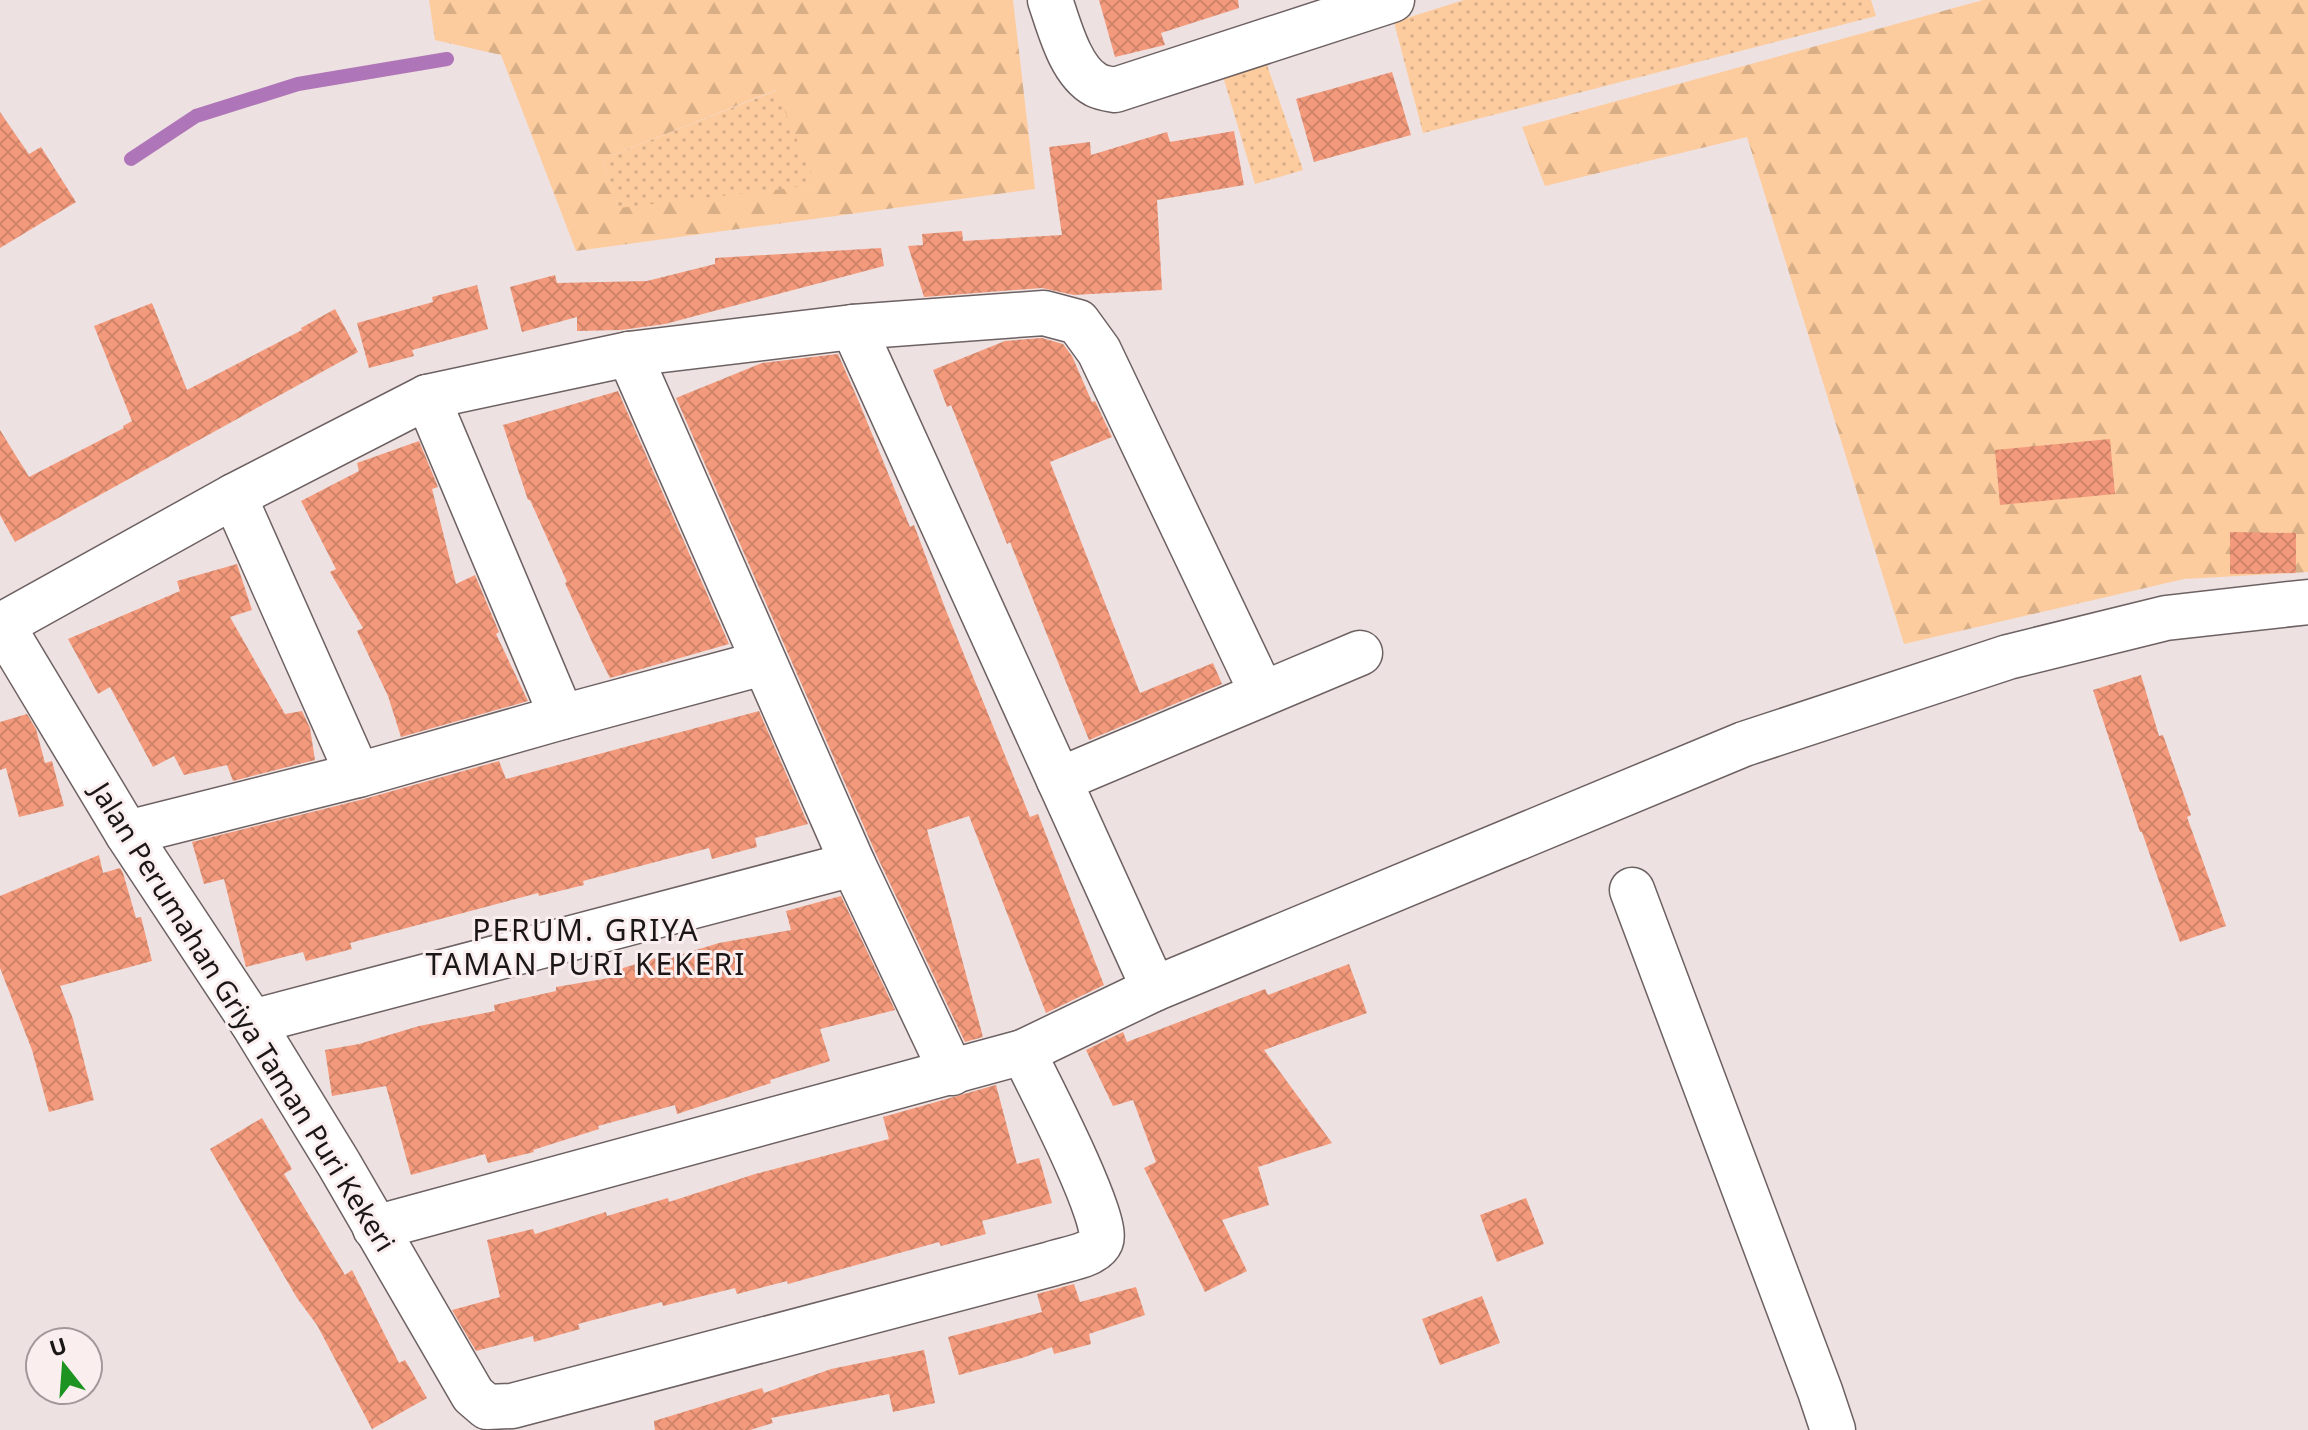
<svg xmlns="http://www.w3.org/2000/svg" width="2308" height="1430" font-family="'Noto Sans',sans-serif">
<defs>
<pattern id="grass-dots" width="8" height="8" patternUnits="userSpaceOnUse" patternTransform="scale(2)"><rect width="8" height="8" fill="#fdcc9e"/><path d="M2 2h.1M6 6h.1" fill="none" stroke="#d8ae87" stroke-width="1.8" stroke-linecap="round"/></pattern>
<pattern id="forest-firs" width="22" height="20" patternUnits="userSpaceOnUse" patternTransform="scale(2)"><rect width="22" height="20" fill="#fdcc9e"/><path d="M5 1l3.5 6h-7zM16 11l3.5 6h-7z" fill="#d8ae87"/></pattern>
<pattern id="building-cross-hatch" width="8" height="8" patternUnits="userSpaceOnUse" patternTransform="scale(2)"><rect width="8" height="8" fill="#f39a7c"/><path d="M0 0l8 8M0 8l8-8" fill="none" stroke="#d0846a"/></pattern>
</defs>
<rect width="100%" height="100%" fill="#eee1e1"/>
<g fill="url(#grass-dots)">
<polygon points="1464,0 1871,0 1876,16 1423,133 1394,22"/>
<polygon points="1265,59 1303,170 1255,184 1222,73"/>
<polygon points="777,90 817,185 619,209 603,159"/>
</g>
<g fill="url(#forest-firs)" fill-rule="evenodd">
<path d="M429,0h584l22,189 -459,62 -75,-196 -66,-15zM776,90l40,95 -197,23 -16,-49z"/>
<polygon points="1983,0 2308,0 2308,572 2184,579 1904,644 1747,137 1545,186 1522,127"/>
</g>
<g fill="none" stroke-linecap="round" stroke-linejoin="round">
<polyline stroke="#ae75b8" stroke-width="14" points="131,159 196,116 298,84 447,59"/>
</g>
<g fill="url(#building-cross-hatch)">
<polygon points="1099,0 1238,0 1239,8 1161,33 1165,45 1115,57"/>
<polygon points="1392,72 1411,135 1314,162 1296,99"/>
<polygon points="0,112 29,154 41,147 76,202 0,248"/>
<polygon points="1234,131 1244,185 1157,200 1162,290 1074,295 1042,288 924,297 908,246 923,245 922,234 962,231 963,241 1062,235 1049,147 1090,142 1091,155 1167,132 1170,142"/>
<polygon points="881,248 884,266 665,324 621,330 577,331 577,317 522,332 510,287 555,275 557,283 647,281 715,264 715,258"/>
<polygon points="477,285 488,329 412,350 414,356 369,368 357,323 433,302 432,297"/>
<polygon points="152,303 187,390 302,330 301,328 335,309 358,352 15,542 0,515 0,430 29,477 124,428 123,426 132,421 94,326"/>
<polygon points="1042,338 1063,344 1072,356 1092,402 1095,401 1112,437 1050,462 1140,693 1213,663 1222,684 1089,740 1010,542 1007,544 951,405 947,407 933,370 1005,341"/>
<polygon points="838,354 859,402 910,527 914,525 945,608 1030,817 1038,814 1104,985 1046,1013 969,816 927,830 983,1037 965,1042 876,854 676,398 762,363"/>
<polygon points="618,391 729,644 610,678 592,642 565,583 567,582 530,500 528,500 503,425"/>
<polygon points="2110,439 2115,494 2000,505 1995,450"/>
<polygon points="419,441 438,487 432,489 456,584 475,575 499,632 496,634 528,701 401,737 388,696 357,631 363,628 330,572 336,569 301,501 359,471 357,463"/>
<polygon points="2230,532 2296,533 2296,573 2230,574"/>
<polygon points="237,564 252,610 230,617 285,714 302,711 310,728 315,760 233,781 227,765 184,775 174,756 153,767 110,687 98,694 68,639 180,591 177,581"/>
<polygon points="2141,675 2159,736 2163,735 2191,815 2187,817 2226,926 2180,942 2142,832 2140,832 2093,690"/>
<polygon points="759,711 808,824 755,838 757,847 712,859 709,848 583,881 584,885 539,896 538,893 350,943 352,949 306,961 303,952 246,967 224,879 204,884 192,842 364,799 499,761 506,779"/>
<polygon points="27,714 36,729 45,763 52,761 64,806 19,817 6,768 0,770 0,722"/>
<polygon points="99,855 103,873 120,868 123,873 136,918 141,917 152,961 60,986 73,1019 94,1100 49,1112 32,1050 0,968 0,896"/>
<polygon points="841,896 895,1010 820,1029 830,1061 770,1080 771,1083 677,1114 675,1105 598,1126 599,1129 533,1150 534,1152 488,1163 485,1154 411,1175 386,1086 332,1096 325,1050 359,1044 419,1026 495,1011 494,1005 556,991 556,987 615,977 613,971 659,957 660,961 719,943 791,930 786,911"/>
<polygon points="1349,964 1367,1013 1264,1050 1332,1143 1258,1167 1269,1205 1222,1220 1247,1271 1205,1292 1144,1168 1156,1162 1133,1100 1113,1106 1086,1050 1123,1032 1127,1042 1265,989 1268,995"/>
<polygon points="996,1085 1017,1164 1039,1158 1052,1203 982,1221 986,1234 941,1246 939,1242 788,1284 787,1281 737,1294 735,1288 663,1306 662,1302 578,1324 580,1329 534,1342 533,1336 476,1351 452,1310 500,1297 487,1240 533,1229 535,1234 606,1212 607,1216 668,1198 669,1202 755,1174 889,1139 883,1117"/>
<polygon points="262,1118 292,1169 284,1174 345,1275 352,1270 399,1363 405,1360 427,1398 372,1429 317,1325 297,1298 210,1149"/>
<polygon points="1526,1198 1544,1244 1497,1262 1480,1215"/>
<polygon points="1074,1284 1080,1302 1136,1287 1145,1315 1089,1334 1091,1344 1054,1354 1052,1347 1022,1358 959,1375 948,1337 1042,1312 1037,1294"/>
<polygon points="1482,1296 1500,1343 1440,1365 1422,1319"/>
<polygon points="924,1350 935,1403 893,1412 889,1394 771,1418 773,1423 750,1430 655,1430 654,1421 762,1388 764,1393 831,1369"/>
</g>
<g fill="none" stroke-linecap="round" stroke-linejoin="round">
<g stroke="#6d6162" stroke-width="47">
<g id="minor">
<path d="M1050,0c9,26 20,71 46,85 6,3 13,4 19,5l277,-90"/>
<polyline points="853,327 1154,989"/>
<polyline points="629,354 853,864 952,1073"/>
<polyline points="427,397 562,717"/>
<polyline points="234,496 358,775"/>
<path d="M2,625l125,208 125,189 87,142 134,231 14,12 25,-1 539,-142c14,-5 44,-8 50,-23 9,-21 -64,-161 -78,-189"/>
<polyline points="0,626 234,496 427,397 629,354 853,327 1044,313 1078,322 1099,351 1262,693"/>
<polyline points="1059,780 1360,653"/>
<polyline points="127,833 358,775 562,717 763,663"/>
<polyline points="1632,890 1820,1391 1833,1430"/>
<polyline points="252,1022 853,864"/>
<polyline points="375,1228 1023,1052 1154,989 1744,744 2008,657 2166,618 2308,602"/>
</g>
</g>
<use href="#minor" stroke="#fff" stroke-width="44"/>
</g>
<g text-anchor="middle" stroke-width="6" stroke-linejoin="round" paint-order="stroke">
<g font-size="28" fill="#1c1717" stroke="#fbeeef">
<text transform="translate(243 1017) rotate(58)" y="10">Jalan Perumahan Griya Taman Puri Kekeri</text>
</g>
<g font-size="30" letter-spacing="2" fill="#1c1717" stroke="#fbeeef">
<text x="586" y="941">PERUM. GRIYA<tspan x="586" dy="34">TAMAN PURI KEKERI</tspan></text>
</g>
</g>
<g transform="translate(64 1366) rotate(343)"><circle r="38" fill="#fbeeef" stroke="#a29899" stroke-width="2"/>
<path d="M0-6L14 30L0 20L-14 30Z" fill="#1d9321"/>
<text y="-12" font-size="22" font-weight="bold" text-anchor="middle" fill="#1c1717">U</text>
</g>
</svg>
